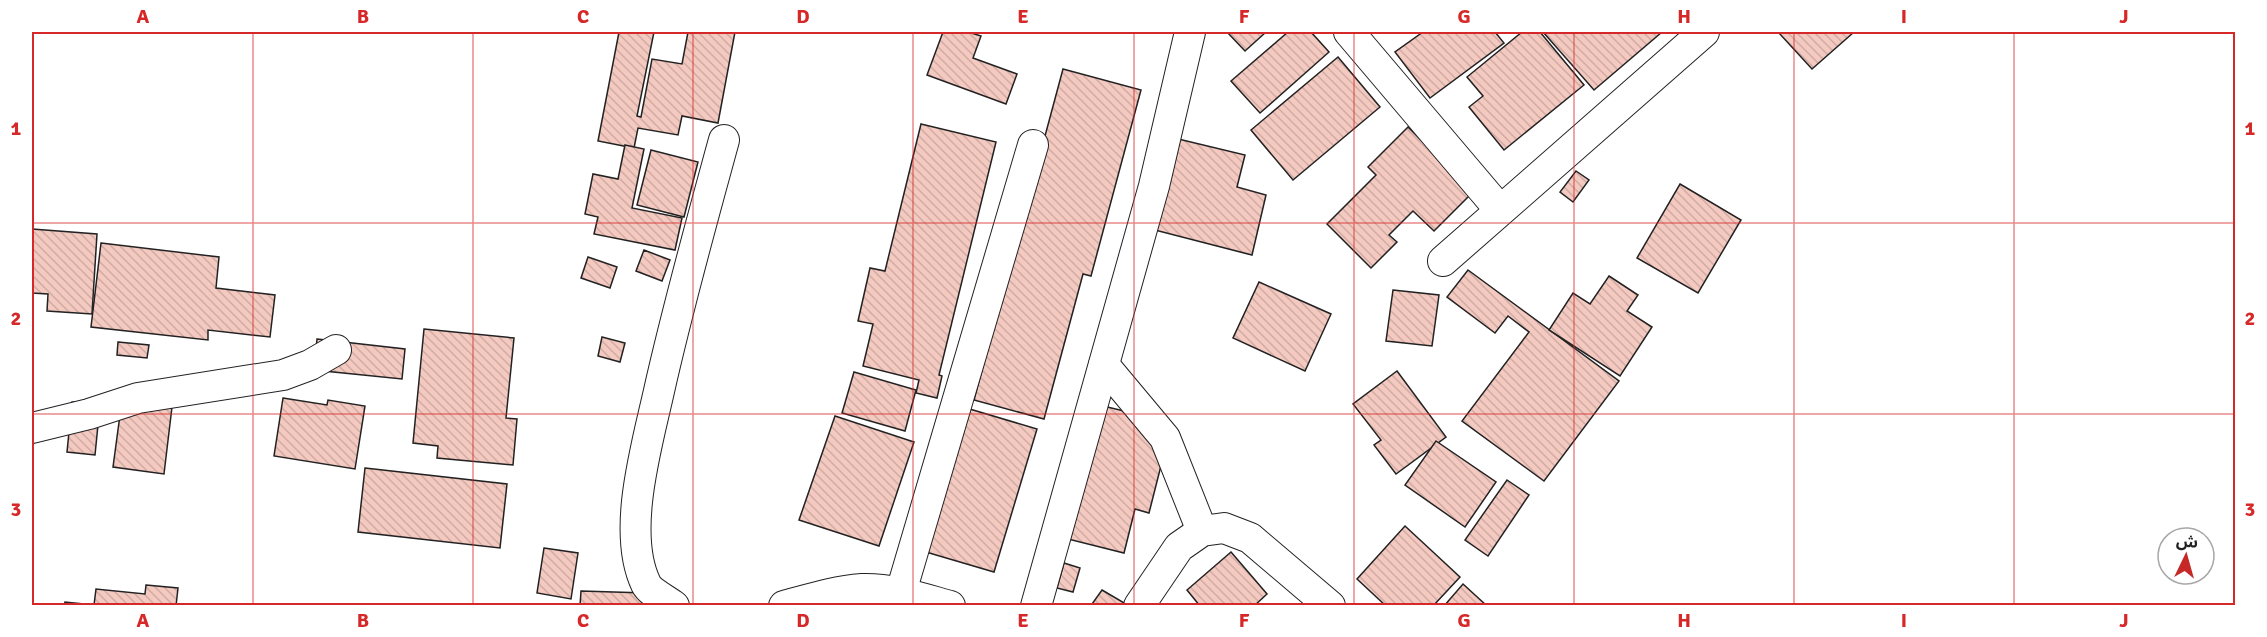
<svg xmlns="http://www.w3.org/2000/svg" width="2267" height="637" font-family="Signika,'Noto Sans Arabic',sans-serif">
<defs>
<pattern id="building-back-hatch" width="6" height="6" patternUnits="userSpaceOnUse" patternTransform="scale(1.5)"><rect width="6" height="6" fill="#f3c9c0"/><path d="M-1 5l2 2M0 0l6 6M5-1l2 2" fill="none" stroke="#d0aca5"/></pattern>
</defs>
<rect width="100%" height="100%" fill="#fff"/>
<g fill="url(#building-back-hatch)" stroke="#222" stroke-width="1.5">
<polygon points="619,32 654,32 637,116 641,117 652,59 682,64 688,32 735,32 718,123 682,116 678,135 638,128 634,148 598,141"/>
<polygon points="943,32 968,32 981,36 973,58 1017,74 1006,104 927,75"/>
<polygon points="1227,32 1266,32 1245,51"/>
<polygon points="1288,32 1311,32 1329,52 1260,113 1231,81"/>
<polygon points="1423,32 1495,32 1504,43 1430,98 1395,52"/>
<polygon points="1522,32 1540,32 1584,85 1504,150 1469,107 1483,96 1467,77"/>
<polygon points="1543,32 1662,32 1594,90"/>
<polygon points="1778,32 1854,32 1812,69"/>
<polygon points="1338,57 1380,107 1293,180 1251,130"/>
<polygon points="1063,69 1141,90 1091,276 1083,274 1044,419 974,400"/>
<polygon points="921,124 996,142 939,375 942,376 937,398 916,393 919,380 863,366 873,324 858,321 870,268 885,271"/>
<polygon points="1408,127 1473,192 1434,231 1413,211 1389,235 1397,242 1371,268 1327,224 1376,175 1368,167"/>
<polygon points="1170,137 1245,155 1237,187 1266,195 1252,255 1147,228"/>
<polygon points="625,145 644,149 632,208 682,218 675,250 594,234 598,217 585,214 593,174 618,179"/>
<polygon points="651,150 698,162 684,217 637,205"/>
<polygon points="1576,171 1589,180 1573,202 1560,192"/>
<polygon points="1680,184 1741,220 1698,293 1637,258"/>
<polygon points="32,229 97,234 92,314 47,311 48,294 32,293"/>
<polygon points="101,243 219,257 216,288 275,295 270,337 208,330 208,340 91,327"/>
<polygon points="644,250 670,260 662,281 636,271"/>
<polygon points="588,257 617,267 610,288 581,278"/>
<polygon points="1468,270 1619,381 1544,481 1462,421 1529,332 1508,316 1495,333 1447,297"/>
<polygon points="1609,276 1638,295 1627,311 1652,327 1620,376 1549,330 1573,293 1590,304"/>
<polygon points="1259,282 1331,314 1305,371 1233,338"/>
<polygon points="1393,290 1439,295 1432,346 1386,341"/>
<polygon points="424,329 514,338 506,418 517,419 513,465 437,458 438,446 413,443"/>
<polygon points="602,337 625,343 620,362 598,356"/>
<polygon points="317,339 405,349 402,379 314,370"/>
<polygon points="118,342 149,345 147,358 117,355"/>
<polygon points="1397,371 1446,437 1396,474 1374,445 1381,440 1353,404"/>
<polygon points="854,372 916,390 905,431 842,413"/>
<polygon points="283,398 327,405 328,400 365,406 355,469 274,456"/>
<polygon points="122,400 172,407 164,474 113,467"/>
<polygon points="72,402 100,405 95,455 67,452"/>
<polygon points="1099,405 1149,417 1144,436 1167,442 1149,513 1135,509 1124,553 1064,538"/>
<polygon points="963,407 1037,429 994,572 919,550"/>
<polygon points="835,416 914,442 879,546 799,520"/>
<polygon points="1436,441 1496,482 1465,527 1405,485"/>
<polygon points="365,468 507,484 500,548 358,532"/>
<polygon points="1507,480 1529,495 1488,556 1465,540"/>
<polygon points="1405,526 1460,577 1433,606 1386,606 1357,579"/>
<polygon points="544,548 578,553 571,599 537,593"/>
<polygon points="1231,552 1267,594 1254,606 1200,606 1187,590"/>
<polygon points="1064,563 1080,568 1073,592 1057,588"/>
<polygon points="1463,584 1487,606 1444,606"/>
<polygon points="146,585 178,588 176,606 64,606 65,602 94,605 96,589 145,594"/>
<polygon points="1102,590 1126,604 1125,606 1092,604"/>
<polygon points="581,591 646,593 645,606 580,606"/>
</g>
<g fill="none" stroke-linecap="round" stroke-linejoin="round">
<g stroke="#222" stroke-width="32">
<g id="minor">
<polyline points="1349,32 1500,210"/>
<polyline points="1443,261 1704,32"/>
<polyline points="1104,365 1165,438 1202,531"/>
<polyline points="32,428 89,414 138,398 283,375 310,365 336,350"/>
<polyline points="901,592 1033,145"/>
<path d="M674,606c-8,-6 -24,-14 -28,-22 -25,-52 1,-139 13,-193 19,-85 42,-167 65,-251"/>
<path d="M784,606c26,-7 51,-15 78,-17 30,-1 59,9 88,17"/>
<polyline points="1036,606 1154,186 1190,32"/>
<polyline points="1139,606 1179,547 1202,531 1224,528 1250,538 1330,606"/>
</g>
</g>
<use href="#minor" stroke="#fff" stroke-width="30"/>
</g>
<path fill="none" stroke="#d62828" stroke-width="1.5" stroke-opacity="0.55" d="M253,32v574M473,32v574M693,32v574M913,32v574M1134,32v574M1354,32v574M1574,32v574M1794,32v574M2014,32v574M32,223h2204M32,414h2204"/>
<rect width="2267" height="637" fill="none" stroke="#ffffff" stroke-width="66"/>
<g transform="translate(2186 556) rotate(5)"><circle r="28" fill="#ffffff" stroke="#a7a7a7" stroke-width="1.5"/>
<path d="M0-4.5L10 22L0 15L-10 22Z" fill="#c62828"/>
<text y="-9" font-size="16" font-weight="bold" text-anchor="middle" fill="#222222">ش</text>
</g>
<rect x="33" y="33" width="2201" height="571" fill="none" stroke="#d62828" stroke-width="2"/>
<g font-size="20" text-anchor="middle" font-weight="bold" fill="#d62828">
<text x="143" y="23">A</text>
<text x="363" y="23">B</text>
<text x="583" y="23">C</text>
<text x="803" y="23">D</text>
<text x="1023" y="23">E</text>
<text x="1244" y="23">F</text>
<text x="1464" y="23">G</text>
<text x="1684" y="23">H</text>
<text x="1904" y="23">I</text>
<text x="2124" y="23">J</text>
<text x="16" y="135">1</text>
<text x="2250" y="135">1</text>
<text x="16" y="325">2</text>
<text x="2250" y="325">2</text>
<text x="16" y="516">3</text>
<text x="2250" y="516">3</text>
<text x="143" y="627">A</text>
<text x="363" y="627">B</text>
<text x="583" y="627">C</text>
<text x="803" y="627">D</text>
<text x="1023" y="627">E</text>
<text x="1244" y="627">F</text>
<text x="1464" y="627">G</text>
<text x="1684" y="627">H</text>
<text x="1904" y="627">I</text>
<text x="2124" y="627">J</text>
</g>
</svg>
